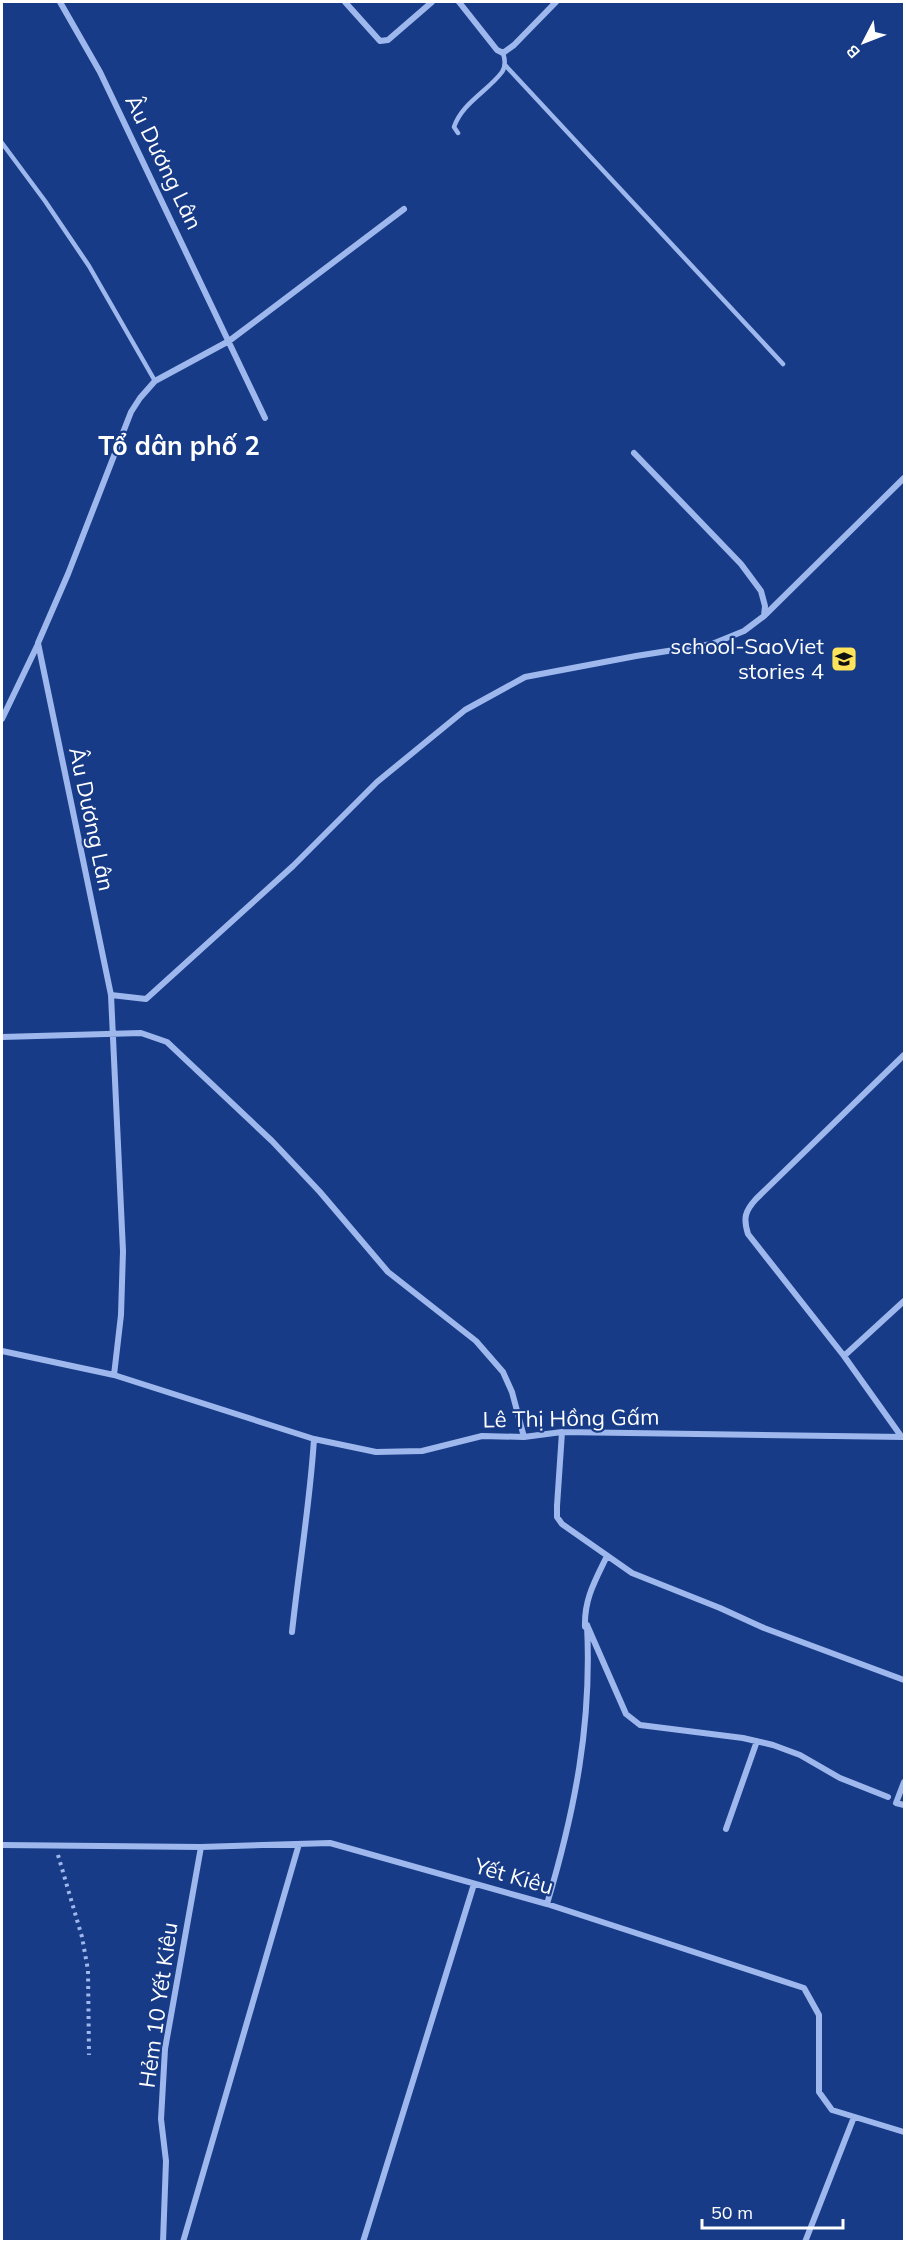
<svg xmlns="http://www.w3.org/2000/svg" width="906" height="2243" viewBox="0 0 906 2243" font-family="Mulish,sans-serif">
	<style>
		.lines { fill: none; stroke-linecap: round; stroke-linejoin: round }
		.path { stroke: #9eb8ed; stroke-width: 4; stroke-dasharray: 3 4.5; stroke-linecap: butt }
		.service { stroke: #9eb8ed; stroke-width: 4.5 }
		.minor { stroke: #9eb8ed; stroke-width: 6 }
		.labels { text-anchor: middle; stroke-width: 4.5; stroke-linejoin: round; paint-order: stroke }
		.street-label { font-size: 22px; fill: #fff; stroke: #173b87 }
		.poi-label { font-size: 22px; fill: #fff; stroke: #173b87; text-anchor: end }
		.quarter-label { font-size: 26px; font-weight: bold; fill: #fff; stroke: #173b87 }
	</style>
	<rect width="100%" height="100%" fill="#173b87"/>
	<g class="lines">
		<path class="path" d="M58 1855 82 1937 88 1970 89 2055"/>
		<path class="service" d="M505 65 783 364
			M458 133 454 127C462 103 488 91 502 72 506 66 505 59 503 53
			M2 143 45 201 89 266 155 381"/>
		<path class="minor" d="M60 2 100 72 265 418
			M345 2 380 41 388 40 432 2
			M459 2 497 50 503 53 514 45 556 2
			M764 616 904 478
			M2 719 38 644
			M111 995 146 999 293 866 377 782 465 710 525 677 636 656 712 644 744 631 764 616 765 606 761 591 741 564 634 453
			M2 1037 141 1033 167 1042 272 1141 320 1192 388 1272 476 1341 503 1372 512 1392 524 1437
			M2 1351 114 1375 314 1439 376 1452 422 1451 482 1436 524 1437 562 1432 904 1437
			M844 1356 904 1301
			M114 1375 121 1315 123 1251 111 995 38 643 68 574 131 412 140 398 155 381 229 341 404 209
			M562 1432 557 1506V1517L562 1524 632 1573 720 1608 764 1628 904 1680
			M901 1436 844 1356 748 1234C743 1218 745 1211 756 1199L904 1055
			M587 1625 626 1714 640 1725 743 1738 773 1745 800 1755 840 1778 888 1797
			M292 1632C299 1567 310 1503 314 1439
			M904 1782 896 1803 904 1805
			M726 1829 757 1741
			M2 1845 201 1847 330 1843 547 1904 804 1988 819 2015V2092L832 2110 904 2132
			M547 1904C575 1810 592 1724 587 1625L585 1627C584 1599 595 1581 607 1556
			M163 2242 166 2161 161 2119 165 2049 201 1847
			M183 2242 299 1844
			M363 2242 474 1884
			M805 2242 854 2117"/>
	</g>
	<defs>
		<symbol id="school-square" viewBox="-11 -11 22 22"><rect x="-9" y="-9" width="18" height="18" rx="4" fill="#ffe35a" stroke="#173b87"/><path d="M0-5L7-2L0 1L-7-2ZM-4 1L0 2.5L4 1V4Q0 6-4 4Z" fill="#111"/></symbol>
	</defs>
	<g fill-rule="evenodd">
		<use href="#school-square" x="829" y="644" width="30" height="30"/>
	</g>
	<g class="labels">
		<g class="street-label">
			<text transform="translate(164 162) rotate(64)" y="8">Âu Dương Lân</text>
			<text transform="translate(92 819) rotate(78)" y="8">Âu Dương Lân</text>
			<text transform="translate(571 1418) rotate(-1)" y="8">Lê Thị Hồng Gấm</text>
			<text transform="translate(514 1876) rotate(16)" y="8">Yết Kiêu</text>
			<text transform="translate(158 2005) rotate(-82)" y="8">Hẻm 10 Yết Kiêu</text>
		</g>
		<g class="poi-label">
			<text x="824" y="654">school-SaoViet<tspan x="824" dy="25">stories 4</tspan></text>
		</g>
		<g class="quarter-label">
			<text x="179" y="455">Tổ dân phố 2</text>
		</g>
	</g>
	<rect width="906" height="2243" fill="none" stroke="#ffffff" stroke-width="6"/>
	<g transform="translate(864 42) rotate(228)" stroke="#173b87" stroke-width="4.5" paint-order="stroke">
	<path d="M0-4.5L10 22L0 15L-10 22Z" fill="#ffffff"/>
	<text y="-9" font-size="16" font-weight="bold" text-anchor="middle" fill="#ffffff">B</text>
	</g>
	<path d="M702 2219v9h141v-9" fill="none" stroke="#ffffff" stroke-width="3"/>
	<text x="711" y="2219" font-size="18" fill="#ffffff" stroke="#173b87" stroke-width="4.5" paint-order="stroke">50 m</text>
</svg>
